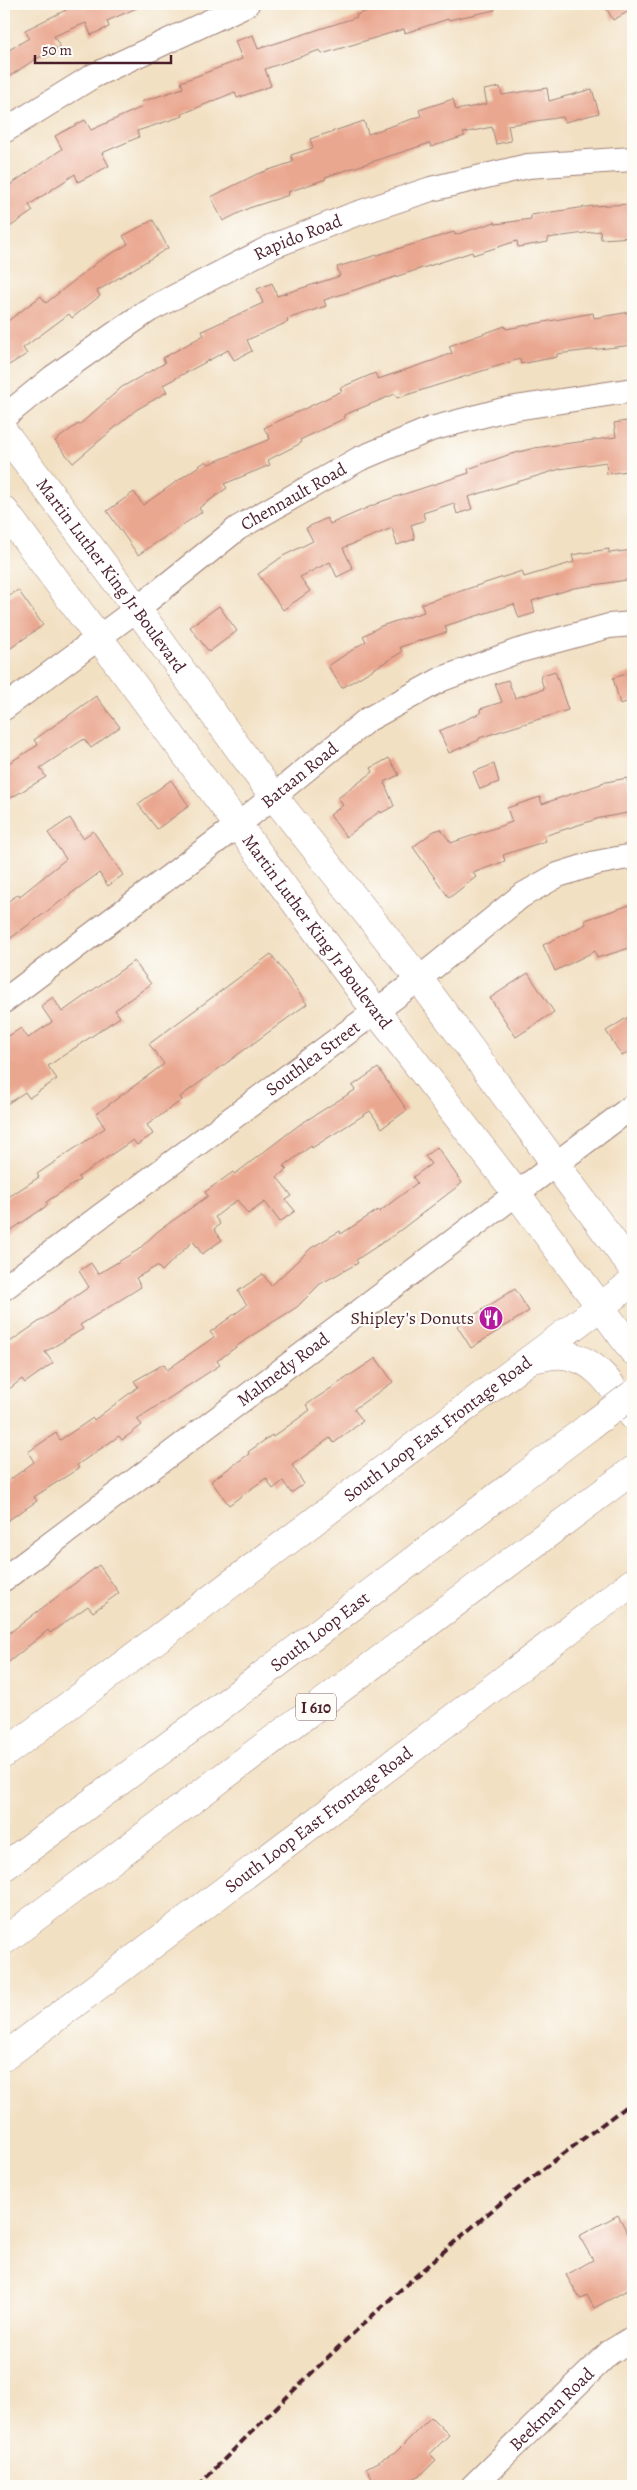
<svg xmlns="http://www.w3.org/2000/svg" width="637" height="2490" viewBox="0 0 637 2490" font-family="Alegreya,serif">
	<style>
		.building { fill: #eaa790 }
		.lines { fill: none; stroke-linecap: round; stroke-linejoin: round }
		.minor-casing { stroke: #9e8077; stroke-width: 26 }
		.major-casing { stroke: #9e8077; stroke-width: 29 }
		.highway-casing { stroke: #9e8077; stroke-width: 29 }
		.minor { stroke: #fff; stroke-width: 24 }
		.major { stroke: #fff; stroke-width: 28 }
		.highway { stroke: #fff; stroke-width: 28 }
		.rail { stroke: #4a1f2b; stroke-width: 4; stroke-dasharray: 8 4; stroke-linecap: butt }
		.highway-bridge-casing { stroke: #9e8077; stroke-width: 29; stroke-linecap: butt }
		.highway-bridge { stroke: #fff; stroke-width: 28 }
		.labels { text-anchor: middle; stroke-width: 4.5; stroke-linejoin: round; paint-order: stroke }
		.shield { fill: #fdfcf7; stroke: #806168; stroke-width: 1 }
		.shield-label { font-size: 16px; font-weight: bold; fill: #4a1f2b }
		.street-label { font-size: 18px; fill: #4a1f2b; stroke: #fdfcf7 }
		.poi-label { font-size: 18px; fill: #4a1f2b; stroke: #fdfcf7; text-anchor: end }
	</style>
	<rect width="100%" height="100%" fill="#fdfcf7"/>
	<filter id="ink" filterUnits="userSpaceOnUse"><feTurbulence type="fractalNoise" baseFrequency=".02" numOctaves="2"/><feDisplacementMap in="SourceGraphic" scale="10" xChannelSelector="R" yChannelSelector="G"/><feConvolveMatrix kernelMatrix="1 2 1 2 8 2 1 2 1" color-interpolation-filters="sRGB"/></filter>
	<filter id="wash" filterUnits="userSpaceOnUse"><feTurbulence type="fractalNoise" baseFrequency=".0096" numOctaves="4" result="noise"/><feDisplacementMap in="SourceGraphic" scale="20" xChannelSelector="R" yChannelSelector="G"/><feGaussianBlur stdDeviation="1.12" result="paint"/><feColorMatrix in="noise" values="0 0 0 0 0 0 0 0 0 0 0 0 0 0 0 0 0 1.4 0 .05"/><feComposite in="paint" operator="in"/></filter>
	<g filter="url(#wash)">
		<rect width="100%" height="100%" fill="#f2e0c3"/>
		<g id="blocks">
			<path class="building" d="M63 4H146L107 21 109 27 91 35 86 23 54 36 60 47 34 60 4 80V53L29 38 25 30 66 10Z
				M388 4 390 10 408 4H495V10L448 20V19L405 33 404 29 322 54 320 50 265 69 271 86 237 98 235 92 182 114 183 116 137 131 139 137 102 153 109 166 78 182 75 174 29 205 33 211 4 231V189L62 149 55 136 85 120 91 130 142 107 141 102 183 88 181 82 242 59 235 41 253 35 258 49 357 17 356 15Z
				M604 4H633V9L613 20Z
				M500 87 502 95 547 88 549 101 592 89 599 113 565 122 563 117 508 125 511 141 496 144 492 127 463 133 465 136 431 147 430 143 325 177 326 179 288 192 289 195 249 208 223 221 211 197 257 174 293 162 291 155 313 148 310 139 364 121 368 134 421 116 419 110 453 99 456 110 487 104 484 90Z
				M631 204 633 237 601 239 600 231 548 238V242L518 247 517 241 473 255 472 252 324 300 326 306 287 319 288 322 247 340 252 351 234 360 228 350 163 385 167 392 136 410 73 463 55 441 78 424 79 425 122 387 165 363 163 358 204 335 202 331 263 303 257 289 272 283 277 296 340 276 337 267 454 232 455 235 495 222 496 224 531 219V215L593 206Z
				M153 220 168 248 97 291 100 296 72 318 69 314 23 348 27 354 4 368V324L41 296 46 303 99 261 128 244 123 236Z
				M630 312 633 345 557 354V357L521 364 520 359 397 398 395 394 344 415 345 418 300 440 301 443 268 460 270 465 224 484 227 488 199 508 202 512 138 555 107 511 134 492 143 505 206 461 209 464 270 439 264 428 342 391 340 388 375 373 378 379 432 361 452 353 449 346 505 326 506 329 593 313 594 318Z
				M633 420V470L607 474 606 462 560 469 468 497 472 509 457 514 454 503 423 513 425 520 411 525 415 539 397 545 392 528 343 548 353 569 337 577 330 562 300 577 310 591 283 610 258 574 283 556 313 541 306 528 327 518 330 524 383 501 469 473 468 469 508 455 534 448 616 437 614 423Z
				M609 549V553L633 550V579L574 588 532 601 535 613 519 618 514 604 445 626 447 632 400 647 402 652 342 688 328 666 366 641 363 636 381 626 424 612 421 604 522 571 524 577 574 562 572 555Z
				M18 590 43 625 4 653V600Z
				M219 606 237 631 209 652 190 627Z
				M555 671 568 710 479 738V740L449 753 439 731 481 713 480 709 502 702 495 684 508 680 515 698 544 689 540 676Z
				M633 672V700L620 704 613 678Z
				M96 696 120 727 91 748 84 739 40 768 46 777 4 802V766L38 745 34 740Z
				M389 758 399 775 384 782 394 806 381 813 380 811 346 837 330 815 343 805 338 798 373 772 371 768Z
				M494 764 499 782 480 789 473 772Z
				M627 778 629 790 633 789V812L600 818 544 836 546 841 503 855 505 861 473 873 476 877 449 898 413 847 434 831 441 829 451 843 512 822 507 808 540 797 542 804 601 784V783Z
				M171 780 189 806 157 829 138 804Z
				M70 818 83 838 93 831 123 875 108 886 99 873 4 943V904L19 894 20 896 66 859 48 833Z
				M633 904V947L597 958 595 951 555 971 543 945 586 924 585 920Z
				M271 954 307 1004 180 1097 182 1100 147 1125 153 1134 137 1145 133 1140 78 1177 80 1180 46 1202 48 1205 4 1235V1200L39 1177 37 1174 105 1128 96 1114 164 1064 149 1044Z
				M134 961 151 984 115 1010 120 1017 48 1066 57 1079 29 1098 25 1092 4 1106V1039L21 1028 28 1038 52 1022 41 1006 53 997 62 1012Z
				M528 973 554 1012 516 1037 490 998Z
				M633 1014V1049L622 1056 606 1031Z
				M378 1068 407 1110 382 1128 370 1111 312 1148 311 1146 284 1166 287 1169 277 1177 292 1196 286 1200 295 1211 280 1222 265 1202 248 1214 237 1200 215 1217 220 1224 214 1229 222 1240 202 1254 193 1241 162 1271 157 1266 136 1278 141 1287 80 1325 83 1329 45 1352 53 1363 25 1383 22 1379 4 1393V1346L89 1287 79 1271 91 1263 98 1274 138 1250 158 1231 208 1196 205 1192 233 1172 235 1174 299 1125 355 1090 352 1086Z
				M437 1147 462 1183 394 1235 356 1260 358 1263 320 1284 297 1307 251 1336 217 1361 220 1365 137 1419 142 1425 122 1440 119 1436 77 1465 79 1468 34 1497 37 1501 4 1523V1484L34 1462 28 1452 56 1433 60 1440 93 1418 94 1420 138 1387 134 1381 164 1364 167 1370 214 1337 210 1332 247 1305 238 1291 263 1274 271 1286 311 1248 340 1231 341 1234 378 1210 379 1212 417 1183 413 1177 431 1164 425 1156Z
				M515 1289 529 1311 471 1348 457 1326Z
				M376 1358 393 1382 354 1409 363 1421 334 1443 330 1438 292 1465 304 1484 291 1493 283 1481 273 1489 266 1478 229 1505 211 1481 249 1454 248 1452 272 1435 273 1437 310 1410 306 1405Z
				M99 1565 119 1593 93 1612 88 1606 50 1633 48 1630 4 1666V1637Z
				M618 2215 633 2243V2287L594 2308 587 2295 580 2299 566 2275 593 2260 579 2236Z
				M431 2417 449 2435 430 2454 436 2460 421 2475 398 2486H376L366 2468 395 2453Z"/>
		</g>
	</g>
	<g filter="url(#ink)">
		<use href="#blocks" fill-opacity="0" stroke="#9e8077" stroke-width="1"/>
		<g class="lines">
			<defs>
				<g id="minor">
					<path d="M4 131 93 76 247 4"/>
					<path id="s1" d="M4 417 52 378 149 310 271 247 350 216 431 189 528 166 633 159"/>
					<path id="s2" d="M4 708 137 609 238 528 359 459 431 429 503 410 633 390"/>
					<path id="s3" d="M4 1001 238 825 367 720 442 679 518 651 609 626 633 624"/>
					<path id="s4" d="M4 1288 419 979 521 896 558 875 596 863 633 856"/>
					<path id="s5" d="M4 1579 633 1106"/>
					<path id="s6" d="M473 2486 609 2353 633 2338"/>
				</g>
				<g id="major">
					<path id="s7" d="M4 432 137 609 274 797 419 979 633 1269"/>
					<path id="s8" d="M4 510 375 1010 517 1194 633 1351"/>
					<path d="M531 1359C541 1358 553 1354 562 1355 597 1357 615 1391 633 1416"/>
					<path id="s9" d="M4 1754 633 1282"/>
					<path id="s10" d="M4 2057 633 1582"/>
				</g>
				<g id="highway">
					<path id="s11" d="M4 1867 219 1708 590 1426"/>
					<path d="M4 1941 633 1470"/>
				</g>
			</defs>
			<use href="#minor" class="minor-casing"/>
			<use href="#major" class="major-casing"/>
			<use href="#highway" class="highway-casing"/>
			<use href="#minor" class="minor"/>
			<use href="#major" class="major"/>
			<use href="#highway" class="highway"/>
			<path class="rail" d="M198 2486C291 2391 387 2298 490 2212 536 2173 585 2138 633 2101"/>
			<defs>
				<path id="highway-bridge" d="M590 1426 633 1394"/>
			</defs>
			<use href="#highway-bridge" class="highway-bridge-casing"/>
			<use href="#highway-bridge" class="highway-bridge"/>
		</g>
	</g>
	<defs>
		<symbol id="restaurant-disc" viewBox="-11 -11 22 22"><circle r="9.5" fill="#b5179e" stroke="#fdfcf7"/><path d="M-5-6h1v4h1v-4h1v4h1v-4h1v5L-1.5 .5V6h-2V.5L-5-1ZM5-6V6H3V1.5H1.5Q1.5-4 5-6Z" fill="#fff"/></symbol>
	</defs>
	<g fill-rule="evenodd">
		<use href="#restaurant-disc" x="477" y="1304" width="28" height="28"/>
	</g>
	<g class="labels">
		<rect class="shield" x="296" y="1693.5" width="40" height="27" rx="4"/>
		<g class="shield-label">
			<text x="316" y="1713">I 610</text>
		</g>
		<g class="street-label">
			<text dy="6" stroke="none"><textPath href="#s1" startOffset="346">Rapido Road</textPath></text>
			<text dy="6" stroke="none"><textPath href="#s2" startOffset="359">Chennault Road</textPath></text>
			<text dy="6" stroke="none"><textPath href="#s7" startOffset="179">Martin Luther King Jr Boulevard</textPath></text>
			<text dy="6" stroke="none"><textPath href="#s3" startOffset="372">Bataan Road</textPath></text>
			<text dy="6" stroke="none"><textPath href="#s8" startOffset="525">Martin Luther King Jr Boulevard</textPath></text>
			<text dy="6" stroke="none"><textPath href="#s4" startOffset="385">Southlea Street</textPath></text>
			<text dy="6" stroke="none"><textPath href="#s5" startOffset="349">Malmedy Road</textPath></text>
			<text dy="6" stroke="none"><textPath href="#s9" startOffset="542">South Loop East Frontage Road</textPath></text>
			<text dy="6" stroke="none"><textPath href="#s11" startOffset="394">South Loop East</textPath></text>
			<text dy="6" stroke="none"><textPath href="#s10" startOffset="394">South Loop East Frontage Road</textPath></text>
			<text dy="6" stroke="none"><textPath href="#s6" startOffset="110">Beekman Road</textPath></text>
		</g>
		<g class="poi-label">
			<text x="474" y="1324">Shipley's Donuts</text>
		</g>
	</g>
	<rect width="637" height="2490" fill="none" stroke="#fdfcf7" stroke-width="20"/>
	<path d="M35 55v8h136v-8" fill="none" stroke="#4a1f2b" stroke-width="2.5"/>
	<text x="42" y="55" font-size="15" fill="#4a1f2b" stroke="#fdfcf7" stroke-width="4" paint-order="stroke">50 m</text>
</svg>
